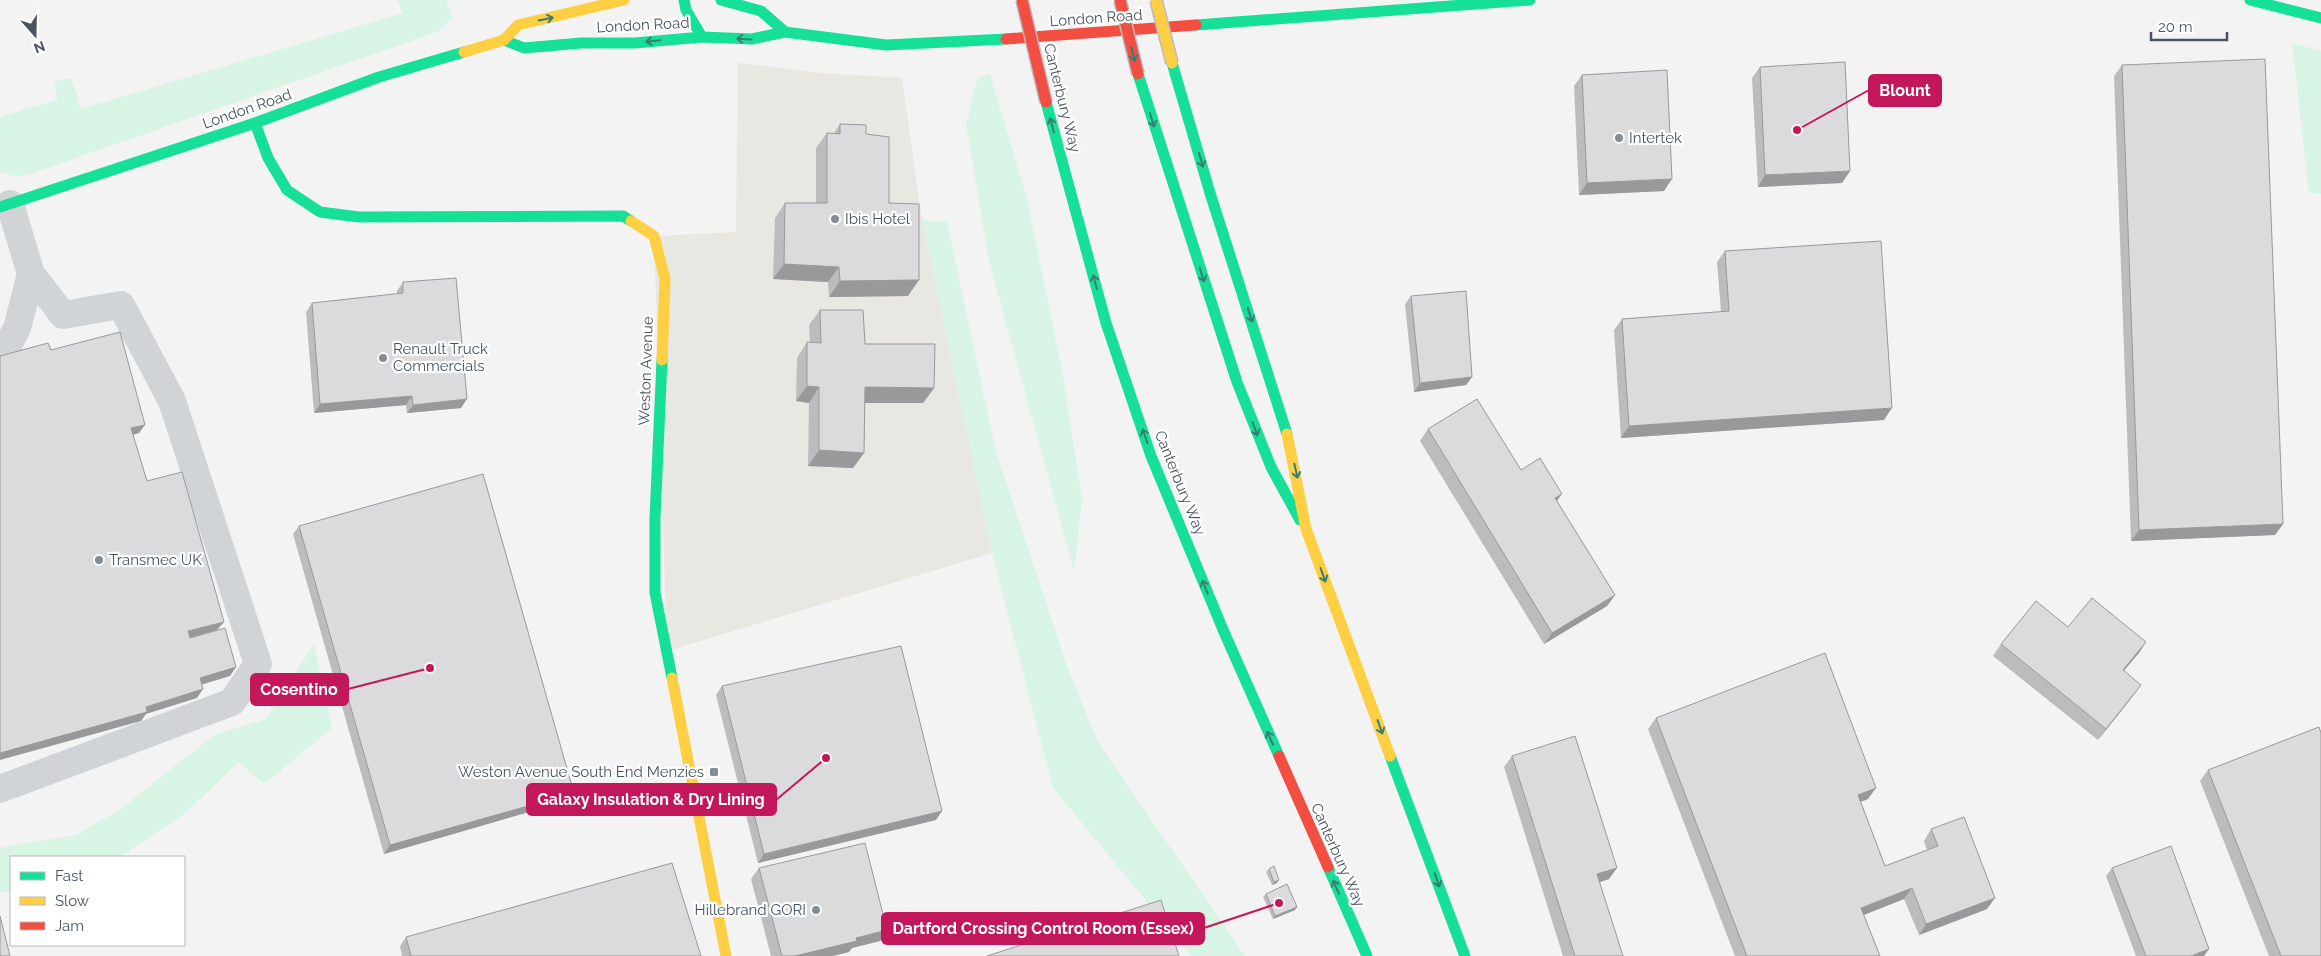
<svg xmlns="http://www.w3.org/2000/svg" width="2321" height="956" viewBox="0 0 2321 956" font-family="Raleway,sans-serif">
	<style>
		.commercial { fill: #e8e7e2 }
		.green { fill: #d7f4e4 }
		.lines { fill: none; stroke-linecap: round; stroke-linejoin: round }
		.street { stroke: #d1d4d7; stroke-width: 28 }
		.fast { stroke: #16e098; stroke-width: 11 }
		.slow { stroke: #ffcf43; stroke-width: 11 }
		.jam { stroke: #f24e42; stroke-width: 11 }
		.slow-bridge-casing { stroke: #b8bcc3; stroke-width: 14; stroke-linecap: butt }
		.jam-bridge-casing { stroke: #b8bcc3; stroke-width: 14; stroke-linecap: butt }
		.slow-bridge { stroke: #ffcf43; stroke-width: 11 }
		.jam-bridge { stroke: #f24e42; stroke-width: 11 }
		.wall { fill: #bcbcbe }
		.shaded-wall { fill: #99999b }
		.building { fill: #dbdbdd; stroke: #99999b }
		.oneway { stroke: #397e72 }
		.poi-dot { fill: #848c95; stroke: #fff; stroke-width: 2 }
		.labels { text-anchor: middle; stroke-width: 4.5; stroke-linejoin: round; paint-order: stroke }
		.street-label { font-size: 15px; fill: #485462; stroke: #fff }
		.poi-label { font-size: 15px; fill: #485462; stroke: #fff; text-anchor: start }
		.leader { fill: none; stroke: #c2185b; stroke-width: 2 }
		.callout-dot { fill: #c2185b; stroke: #fff; stroke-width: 2 }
		.callout { fill: #c2185b; stroke: #c2185b; stroke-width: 2 }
		.callout-label { font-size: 16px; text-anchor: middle; font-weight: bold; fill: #fff }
	</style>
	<rect width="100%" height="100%" fill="#f4f3f3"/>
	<path class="commercial" d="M738 63 823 73 902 78 922 220 992 553 667 651 654 236 736 232Z"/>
	<path class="green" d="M397 0H447L452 18 437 32 33 173 18 177 0 172V117L57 100 54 82 71 78 81 109 403 13Z
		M2292 43 2321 51V194L2309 193Z
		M990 74 1027 199 1062 370 1082 500 1074 571 989 261 966 123 978 77Z
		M922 220 947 222 996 452 1067 666 1098 742 1245 956H1192L1053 788 992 553Z
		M314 644 332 728 264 784 239 762 184 814 119 857H11V891L0 893V848L77 835 123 807 214 735 266 719Z"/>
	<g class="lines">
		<path class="street" d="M0 347 8 345 17 328 31 274
			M0 789 232 702 258 664 172 401 121 305 63 315 31 274 10 204"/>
		<path class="fast" d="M684 0 686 10 702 37 752 39 785 32 886 45 1006 39
			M721 0 761 11 785 32
			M2250 0 2321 18
			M1196 25 1530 0
			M504 40 524 48 581 43H635L702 37
			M1172 63 1210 193 1287 434
			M1138 74 1237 382 1271 467 1300 520
			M1046 102 1106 323 1151 456 1224 632 1279 756
			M255 123 268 158 287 190 320 212 359 217 623 216 631 221
			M0 207 255 123 379 77 464 52
			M662 360 655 518V593L672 678
			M1390 756 1465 956
			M1328 867 1367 956"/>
		<path class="slow" d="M464 52 504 40 518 25 624 0
			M631 221 654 236 665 279 662 360
			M1287 434 1306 529 1390 756
			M672 678 726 956"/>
		<path class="jam" d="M1006 39 1196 25
			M1279 756 1328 867"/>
		<defs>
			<path id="slow-bridge" d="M1156 0 1172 63"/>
			<path id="jam-bridge" d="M1022 0 1046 102
				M1120 0 1138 74"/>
		</defs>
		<use href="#slow-bridge" class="slow-bridge-casing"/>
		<use href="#jam-bridge" class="jam-bridge-casing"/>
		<use href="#slow-bridge" class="slow-bridge"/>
		<use href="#jam-bridge" class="jam-bridge"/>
	</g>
	<path class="wall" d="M2122 65 2283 524 2275 535 2131 541 2114 76Z
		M1760 67 1850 171 1842 183 1758 187 1752 78Z
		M1582 75 1664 191 1579 195 1574 86Z
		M840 124 866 134 889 203 908 296 829 297 828 282 773 279 775 218 785 203H816V148L827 133H834Z
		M1725 251 1884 420 1621 438 1614 330 1622 319 1721 312 1717 262Z
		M403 282 461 408 407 413 406 405 314 413 306 312 312 303 397 294V291Z
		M1411 296 1472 377 1466 385 1414 392 1405 304Z
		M820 310 865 344 934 388 923 403H865L864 453 853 468 808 466 809 403 796 401 797 358 807 342 810 343 809 325Z
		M1428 429 1521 470 1557 501 1615 595 1607 606 1544 644 1420 441Z
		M299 526 567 801 384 854 293 534Z
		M2068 627 2146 642 2124 671 2133 696 2098 740 1993 656 2001 644Z
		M722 686 936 820 758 863 716 695Z
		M1656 718 1868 799 1860 802 1885 866 1927 850 1924 841 1931 829 1987 909 1919 935 1904 899 1864 915 1880 956H1735L1648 729Z
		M1512 756 1609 879 1599 882 1623 956H1563L1504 767Z
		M2208 770 2321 956H2269L2200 781Z
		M759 868 887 930 880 941 852 948 849 952 833 956H771L751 879Z
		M2112 868 2204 956H2136L2106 876Z
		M1269 869 1277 883 1272 885 1266 872Z
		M1266 894 1297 907 1295 910 1273 919 1263 897Z
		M406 937 701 956H402L400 946Z"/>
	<path class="shaded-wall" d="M1850 171 1842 183 1758 187 1765 175Z
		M1672 179 1664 191 1579 195 1587 183Z
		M784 264 839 267 828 282 773 279Z
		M919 280 908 296 829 297 840 281Z
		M1472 377 1466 385 1414 392 1420 383Z
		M807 386 819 387 809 403 796 401Z
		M865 387 934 388 923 403H854Z
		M412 396 406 405 314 413 320 404Z
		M467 399 461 408 407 413 413 405Z
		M1892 408 1884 420 1621 438 1629 426Z
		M145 425 139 433 125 437 131 428Z
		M819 450 864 453 853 468 808 466Z
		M1562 494 1554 505 1555 498Z
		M2283 524 2275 535 2131 541 2139 530Z
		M1615 595 1607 606 1544 644 1552 633Z
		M224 622 217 630 182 640 188 631Z
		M2146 642 2139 653 2115 681 2123 670Z
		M236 667 230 676 194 687 200 678Z
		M2141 685 2133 696 2098 740 2106 729Z
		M203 689 197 698 146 714 141 721 0 760V753Z
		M1876 788 1868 799 1850 806 1858 795Z
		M574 793 567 801 384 854 390 845Z
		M942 811 936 820 758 863 764 854Z
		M1617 868 1609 879 1589 886 1597 874Z
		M1279 880 1277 883 1272 885 1274 882Z
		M1912 888 1904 899 1853 919 1861 908Z
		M1995 898 1987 909 1919 935 1926 924Z
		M1297 907 1295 910 1273 919 1275 916Z
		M887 930 880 941 852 948 849 952 833 956H795L856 938Z
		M2209 949 2204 956H2191Z"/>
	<path class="building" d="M2265 59 2283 524 2139 530 2122 65Z
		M1845 62 1850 171 1765 175 1760 67Z
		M1667 70 1672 179 1587 183 1582 75Z
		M840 124 866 125V134L889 137V203L919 204V280L840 281 839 267 784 264 785 203H827V133L840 134Z
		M1881 241 1892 408 1629 426 1622 319 1729 311 1725 251Z
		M456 278 467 399 413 405 412 396 320 404 312 303 403 293V282Z
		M1466 291 1472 377 1420 383 1411 296Z
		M820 310H863L865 344H935L934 388 865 387 864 453 819 450V387L807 386V342L821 343Z
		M120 332 145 425 131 428 147 481 182 472 224 622 188 631 190 638 225 628 236 667 200 678 203 689 146 707 147 712 0 753V356L48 343 51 350Z
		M1477 399 1521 470 1540 458 1562 494 1555 498 1615 595 1552 633 1428 429Z
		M483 474 574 793 390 845 299 526Z
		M2092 598 2146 642 2123 670 2141 685 2106 729 2001 644 2036 601 2068 627Z
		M901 646 942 811 764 854 722 686Z
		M1825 653 1876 788 1858 795 1885 866 1938 846 1931 829 1964 817 1995 898 1926 924 1912 888 1861 908 1880 956H1747L1656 718Z
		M2319 727 2321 733V956H2281L2208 770Z
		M1575 736 1617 868 1597 874 1623 956H1575L1512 756Z
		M865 843 887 930 856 938 857 941 795 956H782L759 868Z
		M2171 846 2209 949 2191 956H2146L2112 868Z
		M672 863 701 956H411L406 937Z
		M1274 866 1279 880 1274 882 1269 869Z
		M1287 884 1297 907 1275 916 1266 894Z
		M1161 900 1179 956H987Z
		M0 916 10 956H0Z"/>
	<defs><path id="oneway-shaft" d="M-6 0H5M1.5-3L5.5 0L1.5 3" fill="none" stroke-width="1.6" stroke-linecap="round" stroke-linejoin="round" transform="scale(1.25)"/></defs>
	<g class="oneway">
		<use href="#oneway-shaft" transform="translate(546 19) rotate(-12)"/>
		<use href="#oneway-shaft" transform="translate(744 39) rotate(-177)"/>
		<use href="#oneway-shaft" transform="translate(653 41) rotate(174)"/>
		<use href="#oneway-shaft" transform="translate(1133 54) rotate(76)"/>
		<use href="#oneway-shaft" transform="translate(1152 120) rotate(73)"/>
		<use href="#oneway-shaft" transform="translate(1052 125) rotate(-105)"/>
		<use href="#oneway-shaft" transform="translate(1201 160) rotate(74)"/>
		<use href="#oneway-shaft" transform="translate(1202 275) rotate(72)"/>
		<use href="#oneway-shaft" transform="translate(1095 282) rotate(-105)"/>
		<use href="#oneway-shaft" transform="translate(1250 315) rotate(72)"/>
		<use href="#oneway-shaft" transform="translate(1255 429) rotate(70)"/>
		<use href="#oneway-shaft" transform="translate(1145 436) rotate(-109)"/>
		<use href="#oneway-shaft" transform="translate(1296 471) rotate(77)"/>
		<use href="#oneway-shaft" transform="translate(1323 575) rotate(70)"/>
		<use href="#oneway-shaft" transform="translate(1205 587) rotate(-112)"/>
		<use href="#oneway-shaft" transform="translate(1380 727) rotate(70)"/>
		<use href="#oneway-shaft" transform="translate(1270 738) rotate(-114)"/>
		<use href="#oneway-shaft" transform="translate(1437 880) rotate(70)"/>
		<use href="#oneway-shaft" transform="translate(1336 887) rotate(-114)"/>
	</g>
	<g class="poi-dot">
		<circle cx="1619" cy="138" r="5"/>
		<circle cx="835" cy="219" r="5"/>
		<circle cx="383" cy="358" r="5"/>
		<circle cx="99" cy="560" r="5"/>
		<rect x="709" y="767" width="10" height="10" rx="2.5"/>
		<circle cx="816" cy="910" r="5"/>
	</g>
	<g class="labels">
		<g class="street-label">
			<text transform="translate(1096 18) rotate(-4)" y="5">London Road</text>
			<text transform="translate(643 25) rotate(-3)" y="5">London Road</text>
			<text transform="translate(1062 98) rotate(76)" y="5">Canterbury Way</text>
			<text transform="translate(247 109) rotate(-19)" y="5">London Road</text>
			<text transform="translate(646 371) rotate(-88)" y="5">Weston Avenue</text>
			<text transform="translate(1180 483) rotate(68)" y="5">Canterbury Way</text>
			<text transform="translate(1338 855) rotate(66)" y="5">Canterbury Way</text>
		</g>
		<g class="poi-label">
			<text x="1629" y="143">Intertek</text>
			<text x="845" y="224">Ibis Hotel</text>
			<text x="393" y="354">Renault Truck<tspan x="393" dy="17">Commercials</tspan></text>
			<text x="109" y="565">Transmec UK</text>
			<text x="704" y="777" text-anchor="end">Weston Avenue South End Menzies</text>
			<text x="806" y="915" text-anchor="end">Hillebrand GORI</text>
		</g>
	</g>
	<path class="leader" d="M1797 130L1869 90M430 668L348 689M826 758L776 800M1279 903L1204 928"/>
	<g class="callout-dot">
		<circle cx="1797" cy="130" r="5"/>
		<circle cx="430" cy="668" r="5"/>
		<circle cx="826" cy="758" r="5"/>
		<circle cx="1279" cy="903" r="5"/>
	</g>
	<g class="callout">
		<rect x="1869" y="75" width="72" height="31" rx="5"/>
		<rect x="251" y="674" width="97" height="31" rx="5"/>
		<rect x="527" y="784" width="249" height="31" rx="5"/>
		<rect x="882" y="913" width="322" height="31" rx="5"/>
	</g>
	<g class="callout-label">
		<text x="1905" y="96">Blount</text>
		<text x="299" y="695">Cosentino</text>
		<text x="651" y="805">Galaxy Insulation &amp; Dry Lining</text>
		<text x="1043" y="934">Dartford Crossing Control Room (Essex)</text>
	</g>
	<rect x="10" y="856" width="175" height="90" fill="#ffffff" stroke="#b6bbc0"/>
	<rect x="20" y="872" width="25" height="8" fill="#16e098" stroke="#b6bbc0"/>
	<text x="55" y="881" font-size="15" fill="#485462">Fast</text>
	<rect x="20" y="897" width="25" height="8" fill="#ffcf43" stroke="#b6bbc0"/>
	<text x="55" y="906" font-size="15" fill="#485462">Slow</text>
	<rect x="20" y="922" width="25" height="8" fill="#f24e42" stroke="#b6bbc0"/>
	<text x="55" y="931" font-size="15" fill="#485462">Jam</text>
	<g transform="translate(35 35) rotate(160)" stroke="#ffffff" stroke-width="4" paint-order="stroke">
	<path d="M0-4L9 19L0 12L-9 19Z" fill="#485462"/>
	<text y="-8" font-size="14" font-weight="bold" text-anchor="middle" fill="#485462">N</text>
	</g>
	<path d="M2151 32v8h76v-8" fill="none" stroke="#485462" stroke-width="2.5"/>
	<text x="2158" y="32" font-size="15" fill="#485462" stroke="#ffffff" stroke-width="4" paint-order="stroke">20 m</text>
</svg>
